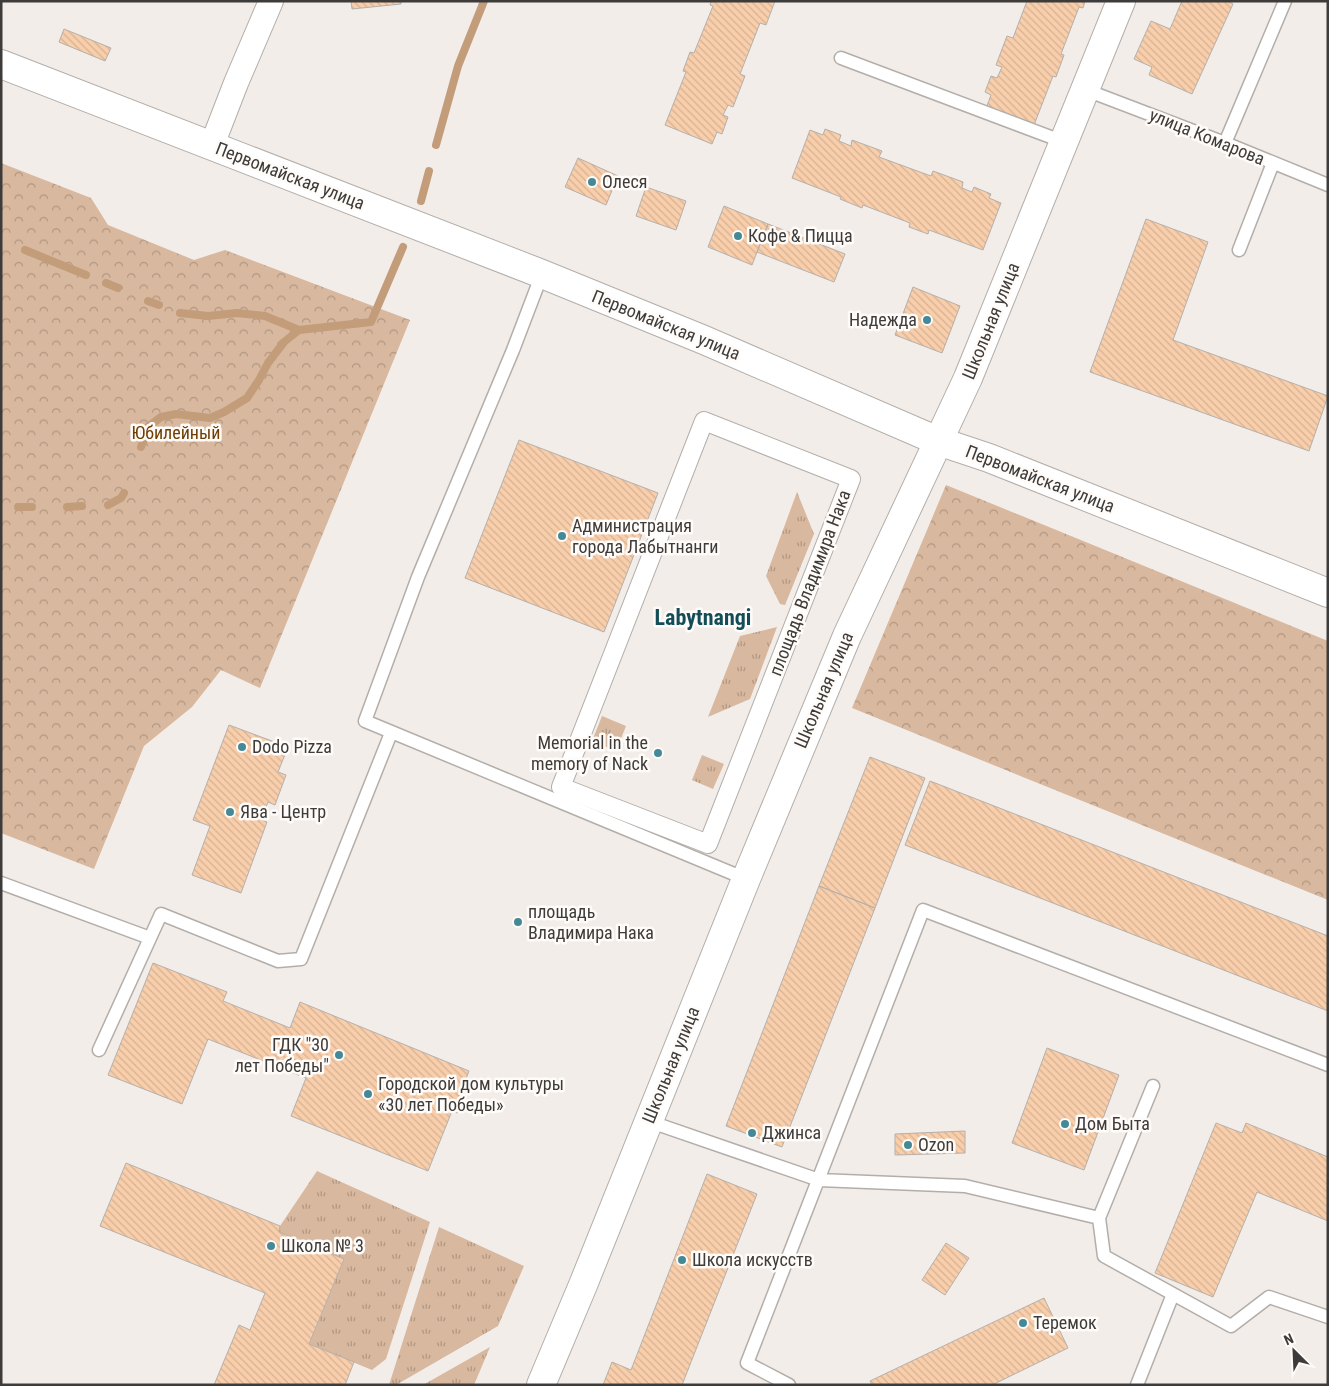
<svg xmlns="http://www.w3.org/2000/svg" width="1329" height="1386" viewBox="0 0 1329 1386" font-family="'Roboto Condensed',sans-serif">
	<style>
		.grass { fill: url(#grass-tufts) }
		.forest { fill: url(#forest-crowns) }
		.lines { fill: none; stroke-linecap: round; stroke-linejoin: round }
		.stream { stroke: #c39c7a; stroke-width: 8 }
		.building { fill: url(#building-back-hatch); stroke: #b5b0ab }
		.service-casing { stroke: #b3aea9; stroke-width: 15 }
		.pedestrian-casing { stroke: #b3aea9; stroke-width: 20 }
		.minor-casing { stroke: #b3aea9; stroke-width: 26 }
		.tertiary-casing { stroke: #b3aea9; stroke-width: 30 }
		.secondary-casing { stroke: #b3aea9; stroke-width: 30 }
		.service { stroke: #fff; stroke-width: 12 }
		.pedestrian { stroke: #fff; stroke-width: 18 }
		.minor { stroke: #fff; stroke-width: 24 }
		.tertiary { stroke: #fff; stroke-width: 28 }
		.secondary { stroke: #fff; stroke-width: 28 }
		.poi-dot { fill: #458997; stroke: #fefbf8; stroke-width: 2 }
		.labels { text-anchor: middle; stroke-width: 5; stroke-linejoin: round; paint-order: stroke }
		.street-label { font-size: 18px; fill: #3e3c3a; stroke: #fefbf8 }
		.poi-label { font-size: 18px; fill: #3e3c3a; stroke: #fefbf8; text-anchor: start }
		.park-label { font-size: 18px; fill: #703d00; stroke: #fefbf8 }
		.district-label { font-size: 22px; font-weight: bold; fill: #134d58; stroke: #fefbf8 }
	</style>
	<defs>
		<pattern id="grass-tufts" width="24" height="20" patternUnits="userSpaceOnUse" patternTransform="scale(1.25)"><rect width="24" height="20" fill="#d8b89e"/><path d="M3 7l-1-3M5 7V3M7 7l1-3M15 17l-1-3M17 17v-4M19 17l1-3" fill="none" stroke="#b19782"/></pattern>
		<pattern id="forest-crowns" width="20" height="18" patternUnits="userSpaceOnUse" patternTransform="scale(1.25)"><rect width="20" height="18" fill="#d8b89e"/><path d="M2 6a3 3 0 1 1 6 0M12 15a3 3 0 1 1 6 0" fill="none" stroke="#b19782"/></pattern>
		<pattern id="building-back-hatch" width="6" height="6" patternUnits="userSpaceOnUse" patternTransform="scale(1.25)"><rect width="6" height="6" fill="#f8ceab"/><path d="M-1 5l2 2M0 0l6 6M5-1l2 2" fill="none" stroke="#d6b294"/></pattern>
	</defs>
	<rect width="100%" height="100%" fill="#f3ede9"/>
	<path class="grass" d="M797 492 814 534 785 605 780 604 766 576Z
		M777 627 750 699 708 717 740 636Z
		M602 716 626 726 616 751 592 741Z
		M702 755 724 764 713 789 692 780Z
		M317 1171 430 1222 386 1359 372 1370 309 1344 344 1259 279 1232 280 1226Z
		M439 1227 524 1266 498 1326 396 1385H389Z
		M490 1347 474 1385H423Z"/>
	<path class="forest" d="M1 163 91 198 108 225 194 260 225 250 410 320 260 688 221 670 192 707 144 746 94 869 1 833Z
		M946 485 1328 641V900L852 708Z"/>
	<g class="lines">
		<path class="stream" d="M436 145 458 66 484 1
			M421 201 429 171
			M25 250 86 275
			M106 283 118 288
			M148 301 159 305
			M180 313 208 316 237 313 265 316 299 330 371 322 403 247
			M141 447 148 427 161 417 176 414 210 418 224 412 247 398 259 380 268 363 284 342 299 330
			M108 505 121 498 124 493
			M18 507H32
			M67 507 82 506"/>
	</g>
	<path class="building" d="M351 1H401V4L352 9Z
		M711 1H775L766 25 760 23 740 74 745 76 733 107 728 105 723 115 728 117 722 134 717 132 712 144 665 125 686 72 683 71 690 52 694 53 713 6 710 5Z
		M1027 1H1085L1083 8 1079 7 1061 54 1064 55 1056 77 1053 76 1034 125 987 106 991 95 985 92 991 76 997 78 1002 67 996 65 1007 36 1013 38Z
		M1182 1H1227L1233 4 1192 94 1149 75 1152 67 1134 59 1151 21 1170 29Z
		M64 29 111 48 105 61 59 42Z
		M825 129 841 135 839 141 851 146 852 140 882 151 879 157 931 176 933 171 963 182 962 188 972 192 974 187 991 194 989 198 1001 203 983 250 929 230 928 234 909 227 910 223 863 205 862 208 840 199 841 197 792 178 810 130 823 135Z
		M578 158 618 176 606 205 565 187Z
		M646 187 686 201 676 230 636 216Z
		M724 206 768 224 752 265 708 247Z
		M1146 219 1208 242 1173 340 1328 396 1309 451 1090 372Z
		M768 224 845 254 834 282 757 252Z
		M913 287 960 306 942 353 895 335Z
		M519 440 658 493 604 632 465 578Z
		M229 725 288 747 278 772 286 775 275 805 268 802 261 820 267 822 241 893 192 875 210 826 193 820Z
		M870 757 925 778 875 908 819 886Z
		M930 781 1328 936V1011L905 845Z
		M819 886 875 908 782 1147 726 1126Z
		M153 963 227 992 223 1001 290 1028 300 1002 469 1071 459 1096 463 1098 457 1113 452 1111 428 1171 291 1116 306 1078 208 1039 182 1104 108 1075Z
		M1047 1048 1119 1075 1084 1170 1012 1143Z
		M1216 1123 1242 1133 1246 1123 1328 1157V1221L1257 1192 1213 1297 1155 1273Z
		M965 1131V1153L895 1155V1134Z
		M126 1163 280 1226 279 1232 344 1259 309 1344 354 1362 345 1385H214L239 1325 250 1330 265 1293 100 1226Z
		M707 1174 757 1194 682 1385H603L612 1362 631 1370Z
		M946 1243 969 1258 945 1295 922 1280Z
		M1044 1298 1068 1348 992 1385H872L870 1381Z"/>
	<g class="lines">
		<defs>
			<path id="service" d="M841 58 1064 142
				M1086 90 1225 143 1328 185
				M1225 143 1285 1
				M1239 250 1273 163
				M542 274 513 350 418 577 365 721 746 879
				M1 883 150 938
				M99 1050 161 914 278 961 301 959 391 733
				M648 1121 819 1180 965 1186 1099 1218 1104 1256 1231 1326 1269 1297 1328 1317
				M1099 1218 1153 1086
				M789 1385 747 1363 923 910 1328 1065
				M1137 1385 1173 1294"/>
			<path id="pedestrian" d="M704 421 851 479 708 844 561 787Z"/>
			<path id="minor" d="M212 145 236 83 271 1"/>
			<path id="tertiary" d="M541 1385 583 1285 746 879 847 636 968 378 1121 1"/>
			<path id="secondary" d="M1 64 542 274 704 340 938 441 989 458 1328 593"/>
		</defs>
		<use href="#service" class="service-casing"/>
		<use href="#pedestrian" class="pedestrian-casing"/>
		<use href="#minor" class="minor-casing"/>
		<use href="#tertiary" class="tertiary-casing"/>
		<use href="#secondary" class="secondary-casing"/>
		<use href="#service" class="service"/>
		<use href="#pedestrian" class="pedestrian"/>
		<use href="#minor" class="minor"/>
		<use href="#tertiary" class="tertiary"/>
		<use href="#secondary" class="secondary"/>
	</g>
	<g class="poi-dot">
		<circle cx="592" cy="182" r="5"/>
		<circle cx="738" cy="236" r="5"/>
		<circle cx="927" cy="320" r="5"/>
		<circle cx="562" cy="536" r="5"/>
		<circle cx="242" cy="747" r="5"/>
		<circle cx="658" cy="753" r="5"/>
		<circle cx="230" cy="812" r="5"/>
		<circle cx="518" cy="922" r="5"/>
		<circle cx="339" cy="1055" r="5"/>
		<circle cx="368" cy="1094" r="5"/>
		<circle cx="1065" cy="1124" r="5"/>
		<circle cx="752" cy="1133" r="5"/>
		<circle cx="908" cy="1145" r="5"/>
		<circle cx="271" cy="1246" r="5"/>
		<circle cx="682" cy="1260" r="5"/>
		<circle cx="1023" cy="1323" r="5"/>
	</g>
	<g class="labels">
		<g class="street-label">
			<text transform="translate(1207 137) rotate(22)" y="6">улица Комарова</text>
			<text transform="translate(290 176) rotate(21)" y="6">Первомайская улица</text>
			<text transform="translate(991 321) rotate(-68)" y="6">Школьная улица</text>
			<text transform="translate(666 325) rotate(22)" y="6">Первомайская улица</text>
			<text transform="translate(1040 479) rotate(21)" y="6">Первомайская улица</text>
			<text transform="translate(810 583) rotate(-69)" y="6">площадь Владимира Нака</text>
			<text transform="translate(824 690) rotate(-67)" y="6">Школьная улица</text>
			<text transform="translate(671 1065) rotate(-68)" y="6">Школьная улица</text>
		</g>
		<g class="poi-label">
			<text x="602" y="188">Олеся</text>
			<text x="748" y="242">Кофе &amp; Пицца</text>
			<text x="917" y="326" text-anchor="end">Надежда</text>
			<text x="572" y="532">Администрация<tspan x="572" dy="21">города Лабытнанги</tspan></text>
			<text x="648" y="749" text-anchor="end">Memorial in the<tspan x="648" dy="21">memory of Nack</tspan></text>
			<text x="252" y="753">Dodo Pizza</text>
			<text x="240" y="818">Ява - Центр</text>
			<text x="528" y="918">площадь<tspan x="528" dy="21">Владимира Нака</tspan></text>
			<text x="329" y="1051" text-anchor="end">ГДК "30<tspan x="329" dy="21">лет Победы"</tspan></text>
			<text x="378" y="1090">Городской дом культуры<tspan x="378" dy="21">«30 лет Победы»</tspan></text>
			<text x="1075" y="1130">Дом Быта</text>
			<text x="762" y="1139">Джинса</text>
			<text x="918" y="1151">Ozon</text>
			<text x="281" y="1252">Школа № 3</text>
			<text x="692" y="1266">Школа искусств</text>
			<text x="1033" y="1329">Теремок</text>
		</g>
		<g class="park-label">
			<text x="176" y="439">Юбилейный</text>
		</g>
		<g class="district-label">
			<text x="703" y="625">Labytnangi</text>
		</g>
	</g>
	<rect width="1329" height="1386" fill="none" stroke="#3e3c3a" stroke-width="5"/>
	<g transform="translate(1294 1351) rotate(336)" stroke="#fefbf8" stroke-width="4" paint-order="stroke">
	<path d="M0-4L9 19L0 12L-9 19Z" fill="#3e3c3a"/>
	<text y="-8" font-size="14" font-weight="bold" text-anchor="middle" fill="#3e3c3a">N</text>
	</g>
</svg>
